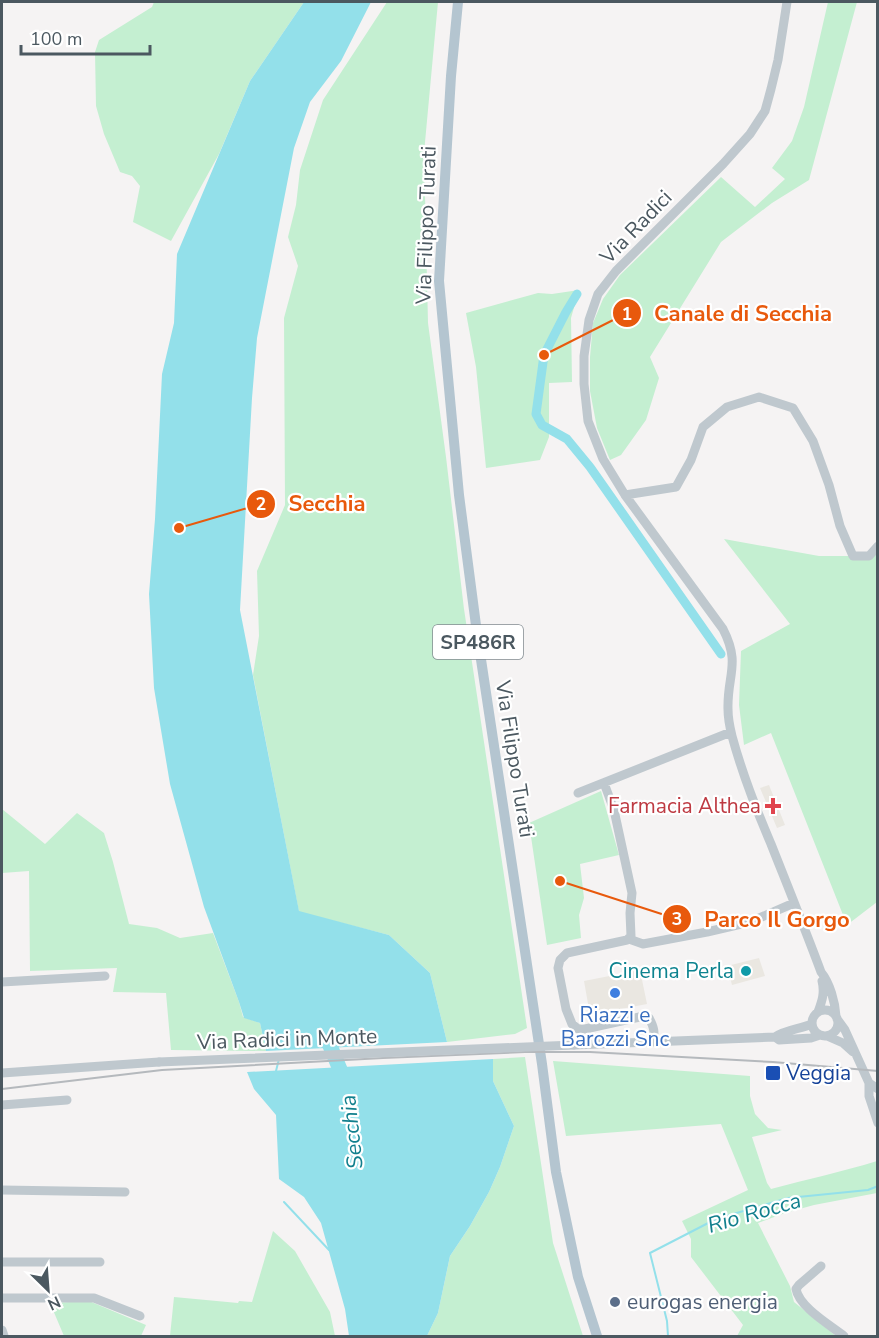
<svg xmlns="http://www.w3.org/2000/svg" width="879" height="1338" viewBox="0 0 879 1338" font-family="'Nunito Sans',sans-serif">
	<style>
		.commercial { fill: #eae7e1 }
		.green { fill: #c4efd1 }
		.water { fill: #93e0ea }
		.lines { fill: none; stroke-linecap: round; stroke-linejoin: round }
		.stream { stroke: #93e0ea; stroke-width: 2 }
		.canal { stroke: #93e0ea; stroke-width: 9 }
		.river { stroke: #93e0ea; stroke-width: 15 }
		.minor { stroke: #bfc8ce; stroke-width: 9 }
		.major { stroke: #b4c5d0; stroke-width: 10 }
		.rail { stroke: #b5b9bd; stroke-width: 2 }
		.minor-bridge { stroke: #bfc8ce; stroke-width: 9 }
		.health-dot { fill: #e0444e; stroke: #fff; stroke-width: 2 }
		.culture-dot { fill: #0f9aa8; stroke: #fff; stroke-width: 2 }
		.shop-dot { fill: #3f7fe0; stroke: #fff; stroke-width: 2 }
		.transit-dot { fill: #1a4fb4; stroke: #fff; stroke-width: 2 }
		.service-dot { fill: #5c6f8a; stroke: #fff; stroke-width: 2 }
		.labels { text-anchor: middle; stroke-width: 4.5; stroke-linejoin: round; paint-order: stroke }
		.shield { fill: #fff; stroke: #818a90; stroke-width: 1.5 }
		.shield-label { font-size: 20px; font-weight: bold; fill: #4b5860 }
		.street-label { font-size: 21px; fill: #4b5860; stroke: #fff }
		.health-label { font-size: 21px; fill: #be3a42; stroke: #fff; text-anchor: end }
		.culture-label { font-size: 21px; fill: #0d838f; stroke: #fff; text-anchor: end }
		.shop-label { font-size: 21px; fill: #366cbe; stroke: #fff }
		.transit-label { font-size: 21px; fill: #164399; stroke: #fff; text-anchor: start }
		.service-label { font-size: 21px; fill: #4e5e75; stroke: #fff; text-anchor: start }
		.water-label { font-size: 22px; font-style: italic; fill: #117f8d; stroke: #fff }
		.leader { fill: none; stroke: #e8590c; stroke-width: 2 }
		.callout-dot { fill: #e8590c; stroke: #fff; stroke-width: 2 }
		.mark-label { font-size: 18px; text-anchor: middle; font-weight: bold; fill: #fff }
		.callout-label { font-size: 22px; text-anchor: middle; font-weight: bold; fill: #e8590c; stroke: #fff; stroke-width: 4.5; stroke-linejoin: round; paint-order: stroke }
	</style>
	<rect width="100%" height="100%" fill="#f5f3f3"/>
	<path class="commercial" d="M769 785 785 825 777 828 760 788Z
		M759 958 765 976 732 985 727 966Z
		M640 970 647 1004 590 1015 584 981Z"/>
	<path class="green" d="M154 2H304L250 81 219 154 171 241 133 222 140 186 132 176 120 172 104 134 96 106 95 52 99 40 152 7Z
		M387 2H438L424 153 428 323 446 457 464 609 527 1028 515 1034 447 1042 430 973 389 935 299 912 253 675 259 636 257 571 285 505 284 318 298 266 288 237 296 205 300 170 323 100Z
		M828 2H857L809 180 772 203 721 242 650 357 659 378 646 420 621 455 610 460 597 428 590 391V357L593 323 603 299 620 275 721 177 755 207 785 179 772 168 792 141 804 107Z
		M579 290 571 318 572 382 549 383V437L540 460 486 468 476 367 466 313 538 293 552 294Z
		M724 539 819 556H869L877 546V902L847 925 771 733 744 745 739 705 741 651 790 624Z
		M601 791 619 855 580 864 584 898 579 915 581 938 547 945 529 823Z
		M2 809 45 844 77 813 104 833 113 862 129 924 157 928 180 938 213 933 239 1002 243 1017 260 1023 266 1051 171 1050 166 993 113 992 117 968 30 971 29 871 2 873Z
		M525 1057 553 1243 583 1336H427L438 1313 450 1256 470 1226 489 1192 500 1167 514 1126 493 1081V1059Z
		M553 1061 750 1076V1096L755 1114 768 1128 782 1130 752 1137 767 1183 771 1189C807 1179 842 1172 877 1161V1193L814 1205 785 1213 758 1223 790 1286 794 1302 836 1336H737L743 1325 691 1257V1239L682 1221 748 1190 721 1124 566 1136Z
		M273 1231 295 1251 330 1312 335 1336H170L174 1297 238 1303 239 1301 252 1302Z
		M89 1301 146 1325 141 1336H64L50 1303Z"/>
	<path class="water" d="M304 2H371L341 61 310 102 294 148 257 338 252 398 240 610 299 911 389 935 430 973 447 1042 266 1051 260 1023 244 1018 239 1002 204 907 170 784 154 688 149 594 155 519 162 374 174 323 177 254 250 81Z
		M493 1059V1081L514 1126 500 1167 489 1192 470 1226 450 1256 438 1313 427 1336H349L345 1309 321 1223 304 1197 279 1179 276 1115 254 1089 247 1072Z"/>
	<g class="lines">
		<path class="stream" d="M276 1071 279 1059
			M284 1202 329 1250
			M668 1336 667 1321 650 1253 716 1219 788 1198 868 1190 878 1186"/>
		<path class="canal" d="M577 294 566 312 544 355 536 414 542 425 567 439 590 467 721 654"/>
		<path class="river" d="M318 1034 328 1041 347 1086"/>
		<path class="minor" d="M787 2 778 60 771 89 765 111 750 134 723 164 616 271 598 294 589 320 584 356V384L588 421 603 459 625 495 723 629C741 664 727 675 728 709 728 718 730 728 732 736 742 773 756 809 771 844 788 887 805 929 821 972 830 983 835 1002 836 1016
			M625 495 676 487 691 460 703 427 727 407 759 397 793 408 813 441 829 485 840 526 853 556H869L878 546
			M604 783 614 810 632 893 630 913 631 936 627 940 567 953 560 960 558 968 566 1009 572 1024 578 1029H585L644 1016 649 1018C654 1027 655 1032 653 1042
			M578 793 731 732
			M629 939 643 944 707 932 750 922 794 903
			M2 982 105 976
			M812 1023a13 13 0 1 1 26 0a13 13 0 1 1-26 0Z
			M818 1012C822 1001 825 993 822 981
			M837 1019 845 1030 869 1083 878 1089
			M827 1036 843 1043 853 1052
			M775 1037C785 1030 800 1029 812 1024
			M574 1045 775 1037 779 1040 811 1038 820 1035
			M2 1073 159 1062
			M869 1083V1096L878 1123
			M2 1105 67 1100
			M2 1190 125 1192
			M2 1262H100
			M821 1266 799 1285 796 1289C799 1307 830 1325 844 1336
			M2 1298H94L140 1316
			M2 1330 4 1336"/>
		<path class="major" d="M458 2 451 76 439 281 459 495 477 633 542 1064 556 1172 578 1277 597 1336"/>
		<path class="rail" d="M2 1089 162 1070 383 1058 525 1052H590L773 1062 878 1071"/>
		<path class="minor-bridge" d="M159 1062 574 1045"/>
	</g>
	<path class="health-dot" d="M770 797h6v6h6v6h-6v6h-6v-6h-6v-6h6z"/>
	<circle class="culture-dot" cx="746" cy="971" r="6"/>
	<circle class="shop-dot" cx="615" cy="993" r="6"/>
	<rect class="transit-dot" x="765" y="1065" width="16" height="16" rx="3"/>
	<circle class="service-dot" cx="615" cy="1302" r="6"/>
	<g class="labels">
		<rect class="shield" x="433" y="625" width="90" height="34" rx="4.5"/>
		<g class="shield-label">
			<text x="478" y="649">SP486R</text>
		</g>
		<g class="street-label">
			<text transform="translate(426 225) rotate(-88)" y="7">Via Filippo Turati</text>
			<text transform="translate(636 227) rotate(-46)" y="7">Via Radici</text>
			<text transform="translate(515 759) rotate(81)" y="7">Via Filippo Turati</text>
			<text transform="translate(287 1039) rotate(-2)" y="7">Via Radici in Monte</text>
		</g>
		<g class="health-label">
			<text x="761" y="813">Farmacia Althea</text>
		</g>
		<g class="culture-label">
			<text x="734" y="978">Cinema Perla</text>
		</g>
		<g class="shop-label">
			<text x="615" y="1022">Riazzi e<tspan x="615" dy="24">Barozzi Snc</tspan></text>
		</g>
		<g class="transit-label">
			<text x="786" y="1080">Veggia</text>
		</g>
		<g class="service-label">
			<text x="627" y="1309">eurogas energia</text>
		</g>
		<g class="water-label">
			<text transform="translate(351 1132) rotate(-96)" y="8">Secchia</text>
			<text transform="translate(754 1212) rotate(-16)" y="8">Rio Rocca</text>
		</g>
	</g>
	<path class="leader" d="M544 355L627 313M179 528L261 504M560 881L677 919"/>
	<g class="callout-dot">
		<circle cx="544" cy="355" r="6"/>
		<circle cx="179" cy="528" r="6"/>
		<circle cx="560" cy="881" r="6"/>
		<circle cx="627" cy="313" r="15"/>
		<circle cx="261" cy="504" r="15"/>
		<circle cx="677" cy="919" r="15"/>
	</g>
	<g class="mark-label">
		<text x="627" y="320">1</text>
		<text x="261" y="510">2</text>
		<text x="677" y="925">3</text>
	</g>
	<g class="callout-label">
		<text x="743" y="321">Canale di Secchia</text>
		<text x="327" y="511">Secchia</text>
		<text x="777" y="927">Parco Il Gorgo</text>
	</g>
	<rect width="879" height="1338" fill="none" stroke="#4b5860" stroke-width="6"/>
	<g transform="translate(48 1290) rotate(155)" stroke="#ffffff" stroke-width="4.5" paint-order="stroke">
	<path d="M0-4.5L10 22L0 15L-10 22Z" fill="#4b5860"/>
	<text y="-9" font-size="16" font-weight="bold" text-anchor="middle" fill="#4b5860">N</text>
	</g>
	<path d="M21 45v9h129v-9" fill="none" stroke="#4b5860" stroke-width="3"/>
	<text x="30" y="45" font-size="18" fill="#4b5860" stroke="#ffffff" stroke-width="4.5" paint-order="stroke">100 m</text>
</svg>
